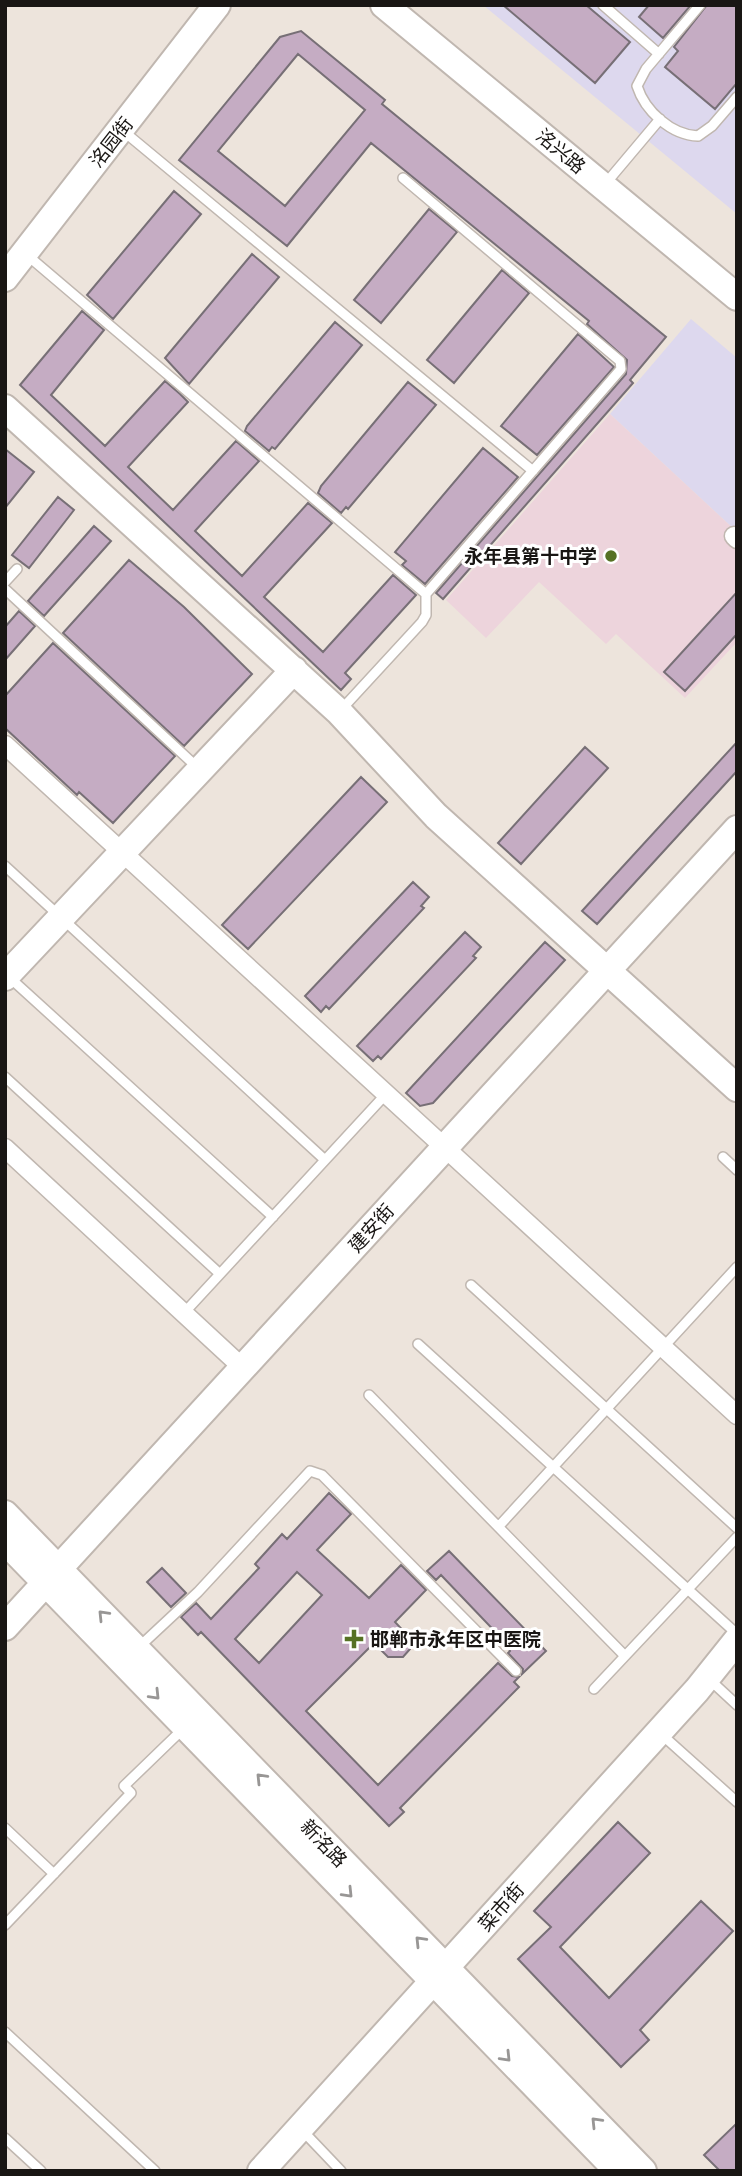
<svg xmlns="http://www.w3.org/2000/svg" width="742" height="2176" viewBox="0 0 742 2176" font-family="Poppins,'Noto Sans SC',sans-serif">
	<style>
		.commercial { fill: #ddd8ee }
		.education { fill: #edd4dc }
		.building { fill: #c5acc3; stroke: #776f76; stroke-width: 2; fill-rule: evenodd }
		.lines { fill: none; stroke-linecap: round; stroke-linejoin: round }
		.lane-casing { stroke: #c0b7b0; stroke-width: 12 }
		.street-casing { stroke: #c0b7b0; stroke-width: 21 }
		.secondary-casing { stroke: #c0b7b0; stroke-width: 30 }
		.lane { stroke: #fff; stroke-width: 9 }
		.street { stroke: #fff; stroke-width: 18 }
		.secondary { stroke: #fff; stroke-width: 26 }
		.oneway { stroke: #989695 }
		.poi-dot { fill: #567124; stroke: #fff; stroke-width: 2.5 }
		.labels { text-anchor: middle; stroke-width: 6; stroke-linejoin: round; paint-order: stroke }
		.street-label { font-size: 19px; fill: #191614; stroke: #fff }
		.poi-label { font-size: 19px; font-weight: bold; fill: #191614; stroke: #fff; text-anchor: end }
	</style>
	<rect width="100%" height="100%" fill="#ede4dc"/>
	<path class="commercial" d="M483 5H737V214Z
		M691 319 737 358V532L610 414Z"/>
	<path class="education" d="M610 414 737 532V642L685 698 616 634 606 644 539 582 486 638 446 600Z"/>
	<path class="building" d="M503 5H586L630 42 595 83Z
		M649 5H691L663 38 639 17Z
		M707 5H737V83L715 109 665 67 678 51 674 47Z
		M301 31 385 100 382 104 666 337 630 380 633 383 443 599 436 593 626 374 627 360 587 324 589 321 371 143 287 246 179 160 280 37ZM298 54 365 110 285 206 218 151Z
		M174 191 201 214 113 319 87 295Z
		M429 209 457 232 381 323 354 300Z
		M252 254 279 277 189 384 165 358Z
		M502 270 529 293 454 383 427 360Z
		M82 311 104 330 51 395 105 446 165 381 180 394 188 402 128 467 173 510 236 441 259 461 195 531 242 576 308 503 332 523 264 597 323 652 393 575 416 595 345 673 351 679 341 690 20 385Z
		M335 322 362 345 275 449 272 447 269 451 245 431 247 426Z
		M578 334 614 367 537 455 501 426Z
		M408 382 436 405 348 509 346 507 341 513 318 493 321 486Z
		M483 448 518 477 425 584 402 565 406 561 395 552Z
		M5 449 34 472 5 508Z
		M58 497 74 510 29 568 12 555Z
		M94 526 111 541 44 616 28 601Z
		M129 560 184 607 252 674 184 746 63 633Z
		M737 592V634L685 691 664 672Z
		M19 611 35 626 5 660V627Z
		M53 643 175 756 113 823 79 792 77 795 5 728V696Z
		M737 742V771L597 924 582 911Z
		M585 747 608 768 521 864 498 843Z
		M361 777 387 802 248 949 222 925Z
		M413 882 429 897 421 906 424 908 329 1009 326 1006 321 1012 305 996Z
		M465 932 481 947 473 956 476 958 381 1059 378 1056 373 1061 357 1046Z
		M545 942 565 960 433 1103 420 1106 406 1093Z
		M329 1493 351 1514 317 1550 369 1598 401 1565 426 1590 395 1622 411 1639 410 1649 403 1657H388L374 1643 306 1711 378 1785 498 1663 512 1676 519 1677 514 1682 519 1687 400 1808 404 1812 389 1826 201 1632 198 1635 181 1617 196 1603 211 1619 259 1568 255 1564 282 1534 287 1539ZM297 1572 322 1595 259 1663 235 1639Z
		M449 1551 546 1651 522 1674 523 1669 508 1653 510 1651 507 1644 441 1575 436 1580 427 1571Z
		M162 1568 186 1593 171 1607 147 1582Z
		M618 1822 650 1853 560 1947 609 1998 701 1901 733 1931 640 2030 649 2040 621 2067 518 1959 551 1927 534 1911Z
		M737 2123V2171H720L704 2155Z"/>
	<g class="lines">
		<defs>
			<path id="lane" d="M603 5 659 54
				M700 5 646 69 637 86C645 111 671 135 698 136L712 126 737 97
				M122 130 533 471
				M612 176 660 119
				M27 255 426 594
				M5 582 17 569
				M5 589 199 769
				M340 711 422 622 426 615V594L621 369 620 361 403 178
				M5 866 325 1160
				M9 977 273 1217
				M5 1077 220 1274
				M723 1157 737 1170
				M471 1285 737 1528
				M184 1313 386 1094
				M418 1344 737 1634
				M369 1395 625 1656
				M499 1526 737 1267
				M139 1647 198 1592 310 1471 322 1475 516 1671
				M710 1680 737 1705
				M594 1689 737 1537
				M660 1733 737 1802
				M5 1828 54 1874
				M5 1925 131 1793 124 1786 184 1728
				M5 2032 155 2171
				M301 2129 341 2171
				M5 2138 41 2171"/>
			<path id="street" d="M734 536 737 539
				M5 745 737 1415
				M5 1148 243 1368"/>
			<path id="secondary" d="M384 5 737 297
				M5 278 217 5
				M5 408 339 712 436 816 737 1088
				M5 977 294 670
				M5 1514 643 2171
				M5 1541 618 2171
				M5 1627 737 829
				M261 2171 697 1690 737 1640"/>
		</defs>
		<use href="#lane" class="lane-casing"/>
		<use href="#street" class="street-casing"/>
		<use href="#secondary" class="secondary-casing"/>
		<use href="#lane" class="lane"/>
		<use href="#street" class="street"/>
		<use href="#secondary" class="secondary"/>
	</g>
	<defs><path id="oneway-chevron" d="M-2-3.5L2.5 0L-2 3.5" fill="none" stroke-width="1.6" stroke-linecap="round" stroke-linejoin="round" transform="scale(1.75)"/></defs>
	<g class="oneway">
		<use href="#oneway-chevron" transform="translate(103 1615) rotate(-134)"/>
		<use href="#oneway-chevron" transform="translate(155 1695) rotate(46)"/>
		<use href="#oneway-chevron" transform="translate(261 1778) rotate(-134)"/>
		<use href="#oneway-chevron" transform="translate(348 1893) rotate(46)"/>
		<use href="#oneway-chevron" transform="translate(420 1941) rotate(-134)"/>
		<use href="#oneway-chevron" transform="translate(506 2057) rotate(46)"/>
		<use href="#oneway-chevron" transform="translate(596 2122) rotate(-134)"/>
	</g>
	<g class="poi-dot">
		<circle cx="611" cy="556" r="7"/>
		<path d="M350.5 1628.5h7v7h7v7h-7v7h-7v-7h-7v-7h7z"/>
	</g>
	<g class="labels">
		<g class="street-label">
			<text transform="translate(111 142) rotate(-52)" y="7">洺园街</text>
			<text transform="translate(561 151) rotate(40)" y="7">洺兴路</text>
			<text transform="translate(371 1228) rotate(-48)" y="7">建安街</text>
			<text transform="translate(324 1843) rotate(46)" y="7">新洺路</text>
			<text transform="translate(501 1907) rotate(-48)" y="7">菜市街</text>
		</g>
		<g class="poi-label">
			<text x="597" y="563">永年县第十中学</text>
			<text x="370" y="1646" text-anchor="start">邯郸市永年区中医院</text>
		</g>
	</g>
	<rect width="742" height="2176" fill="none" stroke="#191614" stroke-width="14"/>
</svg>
